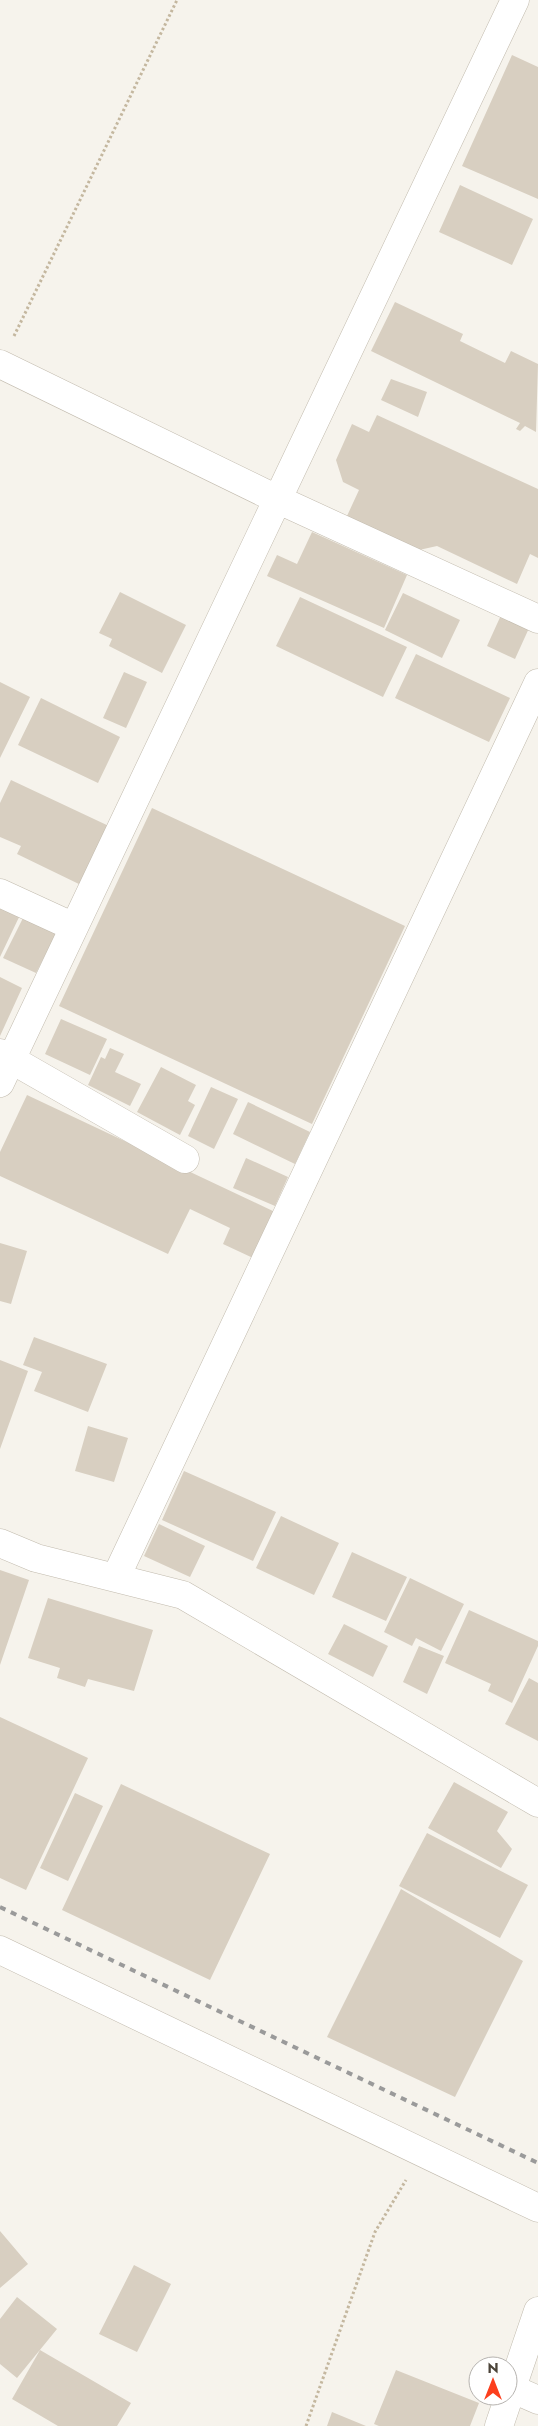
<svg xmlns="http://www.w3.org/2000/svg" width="538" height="2426" viewBox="0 0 538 2426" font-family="Jost,sans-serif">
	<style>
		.building { fill: #d8cfc1 }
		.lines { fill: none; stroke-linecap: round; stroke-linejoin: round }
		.minor-casing { stroke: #c2bbae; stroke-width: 29 }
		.path { stroke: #c4b79f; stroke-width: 3; stroke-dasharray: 2.5 2.5; stroke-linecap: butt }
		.minor { stroke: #fff; stroke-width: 28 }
		.rail { stroke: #9a9a9a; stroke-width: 4; stroke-dasharray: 6 6; stroke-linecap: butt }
	</style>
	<rect width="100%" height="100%" fill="#f6f3ec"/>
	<path class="building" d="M512 55 538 67V199L462 166Z
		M460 185 533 219 512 265 439 232Z
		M395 302 463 334 460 341 505 363 511 351 538 364 536 432 525 426 520 431 516 429 520 423 371 351Z
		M391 379 427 392 418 417 381 400Z
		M377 415 538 489V558L530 554 517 584 437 546 419 550 347 516 359 490 343 482 336 460 352 424 369 432Z
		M312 532 407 575 384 628 267 576 277 555 297 564Z
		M120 592 186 625 162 673 109 646 112 639 99 633Z
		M403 593 460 620 442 658 385 630Z
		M300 597 407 647 383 697 276 646Z
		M502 613 530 626 515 659 487 646Z
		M416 654 510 698 489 742 395 698Z
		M124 672 147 682 126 728 103 718Z
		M0 682 30 697 0 758Z
		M41 698 120 737 98 783 18 745Z
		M11 780 111 827 83 886 17 854 21 846 0 837V803Z
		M152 808 405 926 312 1124 59 1006Z
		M0 903 21 913 0 957Z
		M24 916 57 932 36 973 3 958Z
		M0 977 22 988 0 1036Z
		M61 1019 107 1039 90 1075 45 1054Z
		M110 1048 124 1054 115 1072 141 1084 130 1106 88 1085 101 1057 105 1059Z
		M161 1067 196 1085 188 1101 195 1105 180 1135 137 1112Z
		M211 1087 238 1099 214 1149 188 1136Z
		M27 1095 275 1212 253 1258 223 1244 230 1228 190 1209 168 1254 0 1176V1152Z
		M248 1102 310 1132 295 1164 233 1134Z
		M246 1158 288 1177 275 1206 233 1188Z
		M0 1243 27 1251 11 1304 0 1301Z
		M34 1337 107 1364 88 1412 34 1391 42 1372 23 1365Z
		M0 1360 28 1371 0 1449Z
		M88 1426 128 1438 114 1482 75 1471Z
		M184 1471 276 1512 253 1561 162 1520Z
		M281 1516 339 1543 314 1595 256 1568Z
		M159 1524 205 1546 190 1577 144 1556Z
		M352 1552 407 1577 386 1621 332 1597Z
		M0 1570 29 1580 0 1665Z
		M410 1578 464 1604 441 1651 416 1638 412 1646 384 1632Z
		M48 1598 153 1630 134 1691 88 1679 85 1687 57 1678 60 1668 28 1658Z
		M469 1610 538 1641V1646L512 1703 488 1691 491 1684 445 1663Z
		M344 1624 388 1646 373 1677 328 1654Z
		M419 1646 444 1656 427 1694 403 1682Z
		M529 1678 538 1683V1741L505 1724Z
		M0 1717 88 1758 26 1890 0 1878Z
		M454 1782 508 1812 497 1831 512 1849 501 1868 428 1828Z
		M121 1784 270 1854 210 1980 62 1910Z
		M75 1793 103 1806 68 1881 40 1868Z
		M427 1833 528 1885 500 1938 399 1886Z
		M401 1889 523 1961 455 2097 327 2037Z
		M0 2231 28 2264 0 2288Z
		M134 2265 171 2284 137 2352 99 2334Z
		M17 2297 57 2329 17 2378 0 2364V2319Z
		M40 2350 131 2403 117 2426H58L12 2399Z
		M396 2370 479 2403 470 2426H379L374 2424Z
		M332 2412 366 2426H327Z"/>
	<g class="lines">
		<defs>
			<path id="minor" d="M0 364 279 500 538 619
				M0 893 74 927
				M0 1053 185 1159
				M0 1083 515 0
				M0 1543 36 1558 183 1595 538 1803
				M116 1577 538 683
				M0 1950 538 2208
				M513 2389 538 2400
				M499 2426 538 2311"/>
		</defs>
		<use href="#minor" class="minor-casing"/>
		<path class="path" d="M14 336 177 0
			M306 2426 375 2232 406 2180"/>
		<use href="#minor" class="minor"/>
		<path class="rail" d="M0 1907 538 2163"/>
	</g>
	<g transform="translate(493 2381)"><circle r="24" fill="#ffffff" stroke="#b7b4b0"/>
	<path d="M0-4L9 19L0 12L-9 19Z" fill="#fc3f1d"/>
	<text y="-8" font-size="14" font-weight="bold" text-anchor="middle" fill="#4b4439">N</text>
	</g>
</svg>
